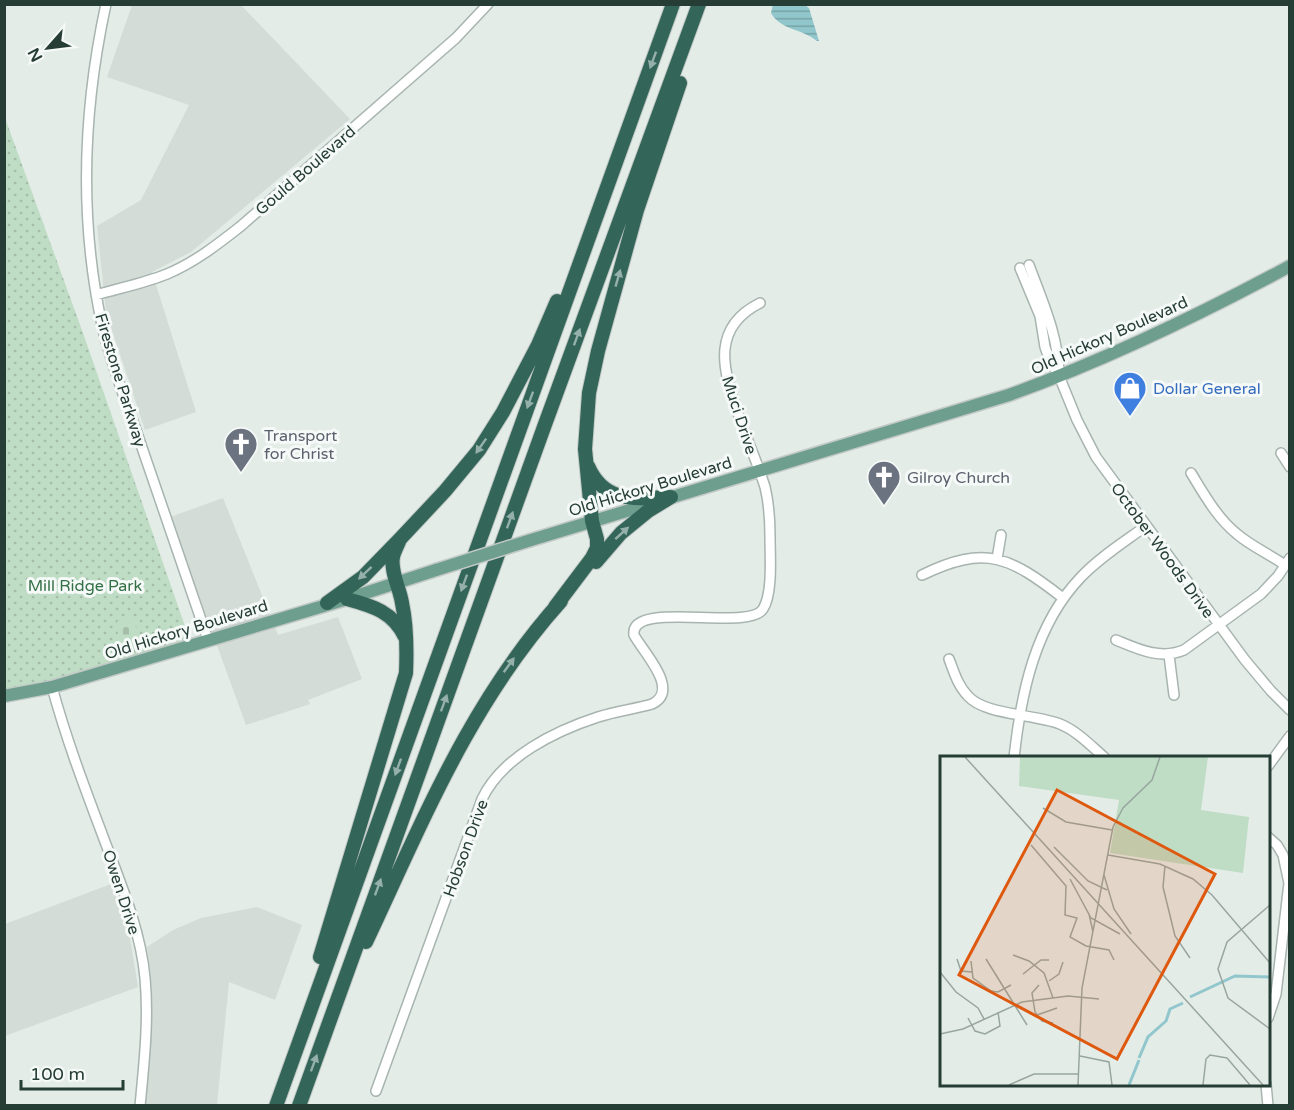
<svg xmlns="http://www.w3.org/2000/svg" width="1294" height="1110" viewBox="0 0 1294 1110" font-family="'Varela Round',sans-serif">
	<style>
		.built { fill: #d3dcd7 }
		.grass { fill: url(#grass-dots) }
		.cemetery { fill: url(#cemetery-stones) }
		.water { fill: url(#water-rules) }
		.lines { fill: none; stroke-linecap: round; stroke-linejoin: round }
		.minor-casing { stroke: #a7b4af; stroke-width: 12 }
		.major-casing { stroke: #c2c9c6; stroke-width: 15 }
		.highway-casing { stroke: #c2c9c6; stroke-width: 16 }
		.minor { stroke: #fff; stroke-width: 9 }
		.major { stroke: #6d9e8e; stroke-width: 12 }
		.highway { stroke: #336659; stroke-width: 14 }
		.major-bridge-casing { stroke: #c2c9c6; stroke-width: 15; stroke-linecap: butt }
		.major-bridge { stroke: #6d9e8e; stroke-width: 12 }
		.oneway { fill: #94b0a8 }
		.labels { text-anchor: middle; stroke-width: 6; stroke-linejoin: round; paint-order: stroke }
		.street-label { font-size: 16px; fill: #253d35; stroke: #f5f9f7 }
		.shop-label { font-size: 16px; fill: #366cbe; stroke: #f5f9f7; text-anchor: start }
		.worship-label { font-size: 16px; fill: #5b616d; stroke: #f5f9f7; text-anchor: start }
		.park-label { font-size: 16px; fill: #337046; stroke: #f5f9f7 }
		.inset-river { fill: none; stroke: #91c7cc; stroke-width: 3 }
		.inset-road { fill: none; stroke: #98a6a0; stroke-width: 1.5 }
		.view { fill: #de580e; fill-opacity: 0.15; stroke: #de580e; stroke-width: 3 }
		.inset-edge { fill: none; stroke: #253d35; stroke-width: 3 }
	</style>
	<defs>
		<pattern id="grass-dots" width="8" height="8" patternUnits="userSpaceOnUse" patternTransform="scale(1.5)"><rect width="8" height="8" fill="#bfdcc5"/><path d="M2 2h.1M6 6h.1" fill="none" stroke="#a4beaa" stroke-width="1.8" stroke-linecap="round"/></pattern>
		<pattern id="cemetery-stones" width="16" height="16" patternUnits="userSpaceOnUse" patternTransform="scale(1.5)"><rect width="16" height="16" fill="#bfdcc5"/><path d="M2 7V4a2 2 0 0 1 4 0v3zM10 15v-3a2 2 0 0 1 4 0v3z" fill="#a4beaa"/></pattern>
		<pattern id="water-rules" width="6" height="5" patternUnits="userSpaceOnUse" patternTransform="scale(1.5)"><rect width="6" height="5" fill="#91c7cc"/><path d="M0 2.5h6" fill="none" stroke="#76a3a6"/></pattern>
	</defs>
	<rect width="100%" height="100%" fill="#e4ece8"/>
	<path class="built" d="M132 5H241L350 119 191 252 152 272 196 412 145 430 106 312 97 226 141 200 189 105 107 77Z
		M223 498 278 635 338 617 362 679 308 700 310 704 246 725 170 517Z
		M111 884 130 938 138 987 5 1036V924Z
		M257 907 302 925 275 1000 229 982 217 1105 145 1106 150 1034 151 977 147 947 173 930 201 918Z"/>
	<path class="grass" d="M4 115 83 333 186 629 188 637 175 643 60 680 4 693Z"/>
	<path class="cemetery" d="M131 617 143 641 122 648 115 622Z"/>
	<path class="water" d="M773 4 805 5 809 8 819 41H817C803 29 780 30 771 13Z"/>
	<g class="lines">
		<defs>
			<path id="minor" d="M106 4C83 110 79 219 102 325 110 362 125 398 137 433 161 502 185 571 208 640
				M1029 265C1042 300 1059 337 1059 376
				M1020 268 1040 316 1045 347 1050 361 1059 376 1077 420 1096 457 1245 660 1271 691 1290 710
				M96 295C120 288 145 283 167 274 194 263 218 244 241 226L456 38 488 4
				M1281 453 1290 467
				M1191 473C1204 494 1217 518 1237 534 1251 546 1269 554 1285 565
				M997 559 1001 535
				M922 575C986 544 1010 557 1063 598
				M1116 640C1138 649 1160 660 1184 650L1261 594 1278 576 1290 558
				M1169 655 1174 695
				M949 659C954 672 958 686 968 696 984 715 1035 714 1060 724 1077 731 1090 745 1104 757
				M52 687C67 742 87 794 107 847 123 889 141 933 145 978 149 1020 144 1064 140 1106
				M1014 758C1021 693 1035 625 1081 577 1100 557 1124 542 1146 526
				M1268 766 1290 736
				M1268 837 1277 845 1283 855 1289 883 1276 994 1268 1018
				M1266 1084 1268 1106
				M376 1091 482 799C502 757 555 731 598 717 616 711 635 709 652 704 681 690 643 652 634 635 629 599 749 632 763 609 773 593 770 556 770 537 770 521 769 503 765 487 757 461 745 436 737 410 722 368 712 327 760 303"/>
			<path id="major" d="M531 540 1009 395C1106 360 1199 315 1290 266
				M4 696 52 687 347 599 436 570"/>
			<path id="highway" d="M588 466C604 503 634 499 669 497
				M596 562 621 533 648 511 671 497
				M347 599C373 606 393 612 405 637
				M327 603 363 577 400 539 445 491 479 450 503 412 538 345 557 301
				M555 607 592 558 597 548V539L592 521 585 449 589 393 598 351 637 210 680 83
				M366 942C423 821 470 702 561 601
				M320 957 406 673C407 649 407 626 402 603 400 589 390 571 393 557 394 551 398 545 400 539
				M276 1106 673 4
				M299 1106 544 427 699 4"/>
		</defs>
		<use href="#minor" class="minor-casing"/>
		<use href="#major" class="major-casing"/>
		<use href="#highway" class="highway-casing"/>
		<use href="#minor" class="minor"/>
		<use href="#major" class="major"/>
		<use href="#highway" class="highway"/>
		<defs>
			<path id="major-bridge" d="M436 570 531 540"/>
		</defs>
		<use href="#major-bridge" class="major-bridge-casing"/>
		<use href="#major-bridge" class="major-bridge"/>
	</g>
	<defs><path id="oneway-solid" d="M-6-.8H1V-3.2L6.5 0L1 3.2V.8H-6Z" transform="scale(1.5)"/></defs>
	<g class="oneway">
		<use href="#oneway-solid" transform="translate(653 60) rotate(110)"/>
		<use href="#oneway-solid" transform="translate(618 278) rotate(-74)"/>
		<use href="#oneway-solid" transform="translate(577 337) rotate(-70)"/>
		<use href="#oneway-solid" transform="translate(530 400) rotate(110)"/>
		<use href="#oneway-solid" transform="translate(481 446) rotate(125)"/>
		<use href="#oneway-solid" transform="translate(510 520) rotate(-70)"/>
		<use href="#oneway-solid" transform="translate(622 533) rotate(-42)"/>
		<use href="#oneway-solid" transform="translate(365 573) rotate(137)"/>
		<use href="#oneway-solid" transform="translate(464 583) rotate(110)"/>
		<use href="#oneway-solid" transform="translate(509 665) rotate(-54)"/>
		<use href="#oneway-solid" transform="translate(444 703) rotate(-70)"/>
		<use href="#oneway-solid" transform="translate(398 767) rotate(110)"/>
		<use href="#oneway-solid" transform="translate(378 887) rotate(-70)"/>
		<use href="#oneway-solid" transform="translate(314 1063) rotate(-70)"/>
	</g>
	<defs>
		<symbol id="shop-pin" viewBox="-11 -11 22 30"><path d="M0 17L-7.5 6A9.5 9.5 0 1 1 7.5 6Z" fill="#3f7fe0" stroke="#f5f9f7"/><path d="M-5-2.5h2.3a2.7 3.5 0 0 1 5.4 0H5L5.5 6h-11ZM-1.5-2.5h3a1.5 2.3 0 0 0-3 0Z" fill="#fff"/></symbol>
		<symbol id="church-pin" viewBox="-11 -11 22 30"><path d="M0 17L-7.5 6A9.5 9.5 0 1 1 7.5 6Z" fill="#6b7280" stroke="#f5f9f7"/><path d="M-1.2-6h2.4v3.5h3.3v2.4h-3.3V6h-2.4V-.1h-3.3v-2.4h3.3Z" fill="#fff"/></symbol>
	</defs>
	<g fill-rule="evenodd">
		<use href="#shop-pin" x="1111" y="369" width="38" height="52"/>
		<use href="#church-pin" x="222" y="425" width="38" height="52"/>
		<use href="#church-pin" x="865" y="458" width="38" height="52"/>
	</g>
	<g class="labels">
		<g class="street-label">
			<text transform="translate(305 170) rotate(-41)" y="6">Gould Boulevard</text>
			<text transform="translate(1109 335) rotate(-24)" y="6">Old Hickory Boulevard</text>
			<text transform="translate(121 380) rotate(73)" y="6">Firestone Parkway</text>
			<text transform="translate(740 415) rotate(72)" y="6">Muci Drive</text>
			<text transform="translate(650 486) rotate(-17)" y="6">Old Hickory Boulevard</text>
			<text transform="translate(1163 550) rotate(54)" y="6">October Woods Drive</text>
			<text transform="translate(186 629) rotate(-17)" y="6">Old Hickory Boulevard</text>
			<text transform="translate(465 848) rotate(-70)" y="6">Hobson Drive</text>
			<text transform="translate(122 892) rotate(72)" y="6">Owen Drive</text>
		</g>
		<g class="shop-label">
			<text x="1153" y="394">Dollar General</text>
		</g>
		<g class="worship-label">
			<text x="264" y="441">Transport<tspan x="264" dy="18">for Christ</tspan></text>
			<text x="907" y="483">Gilroy Church</text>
		</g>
		<g class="park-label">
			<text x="85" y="591">Mill Ridge Park</text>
		</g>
	</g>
	<g transform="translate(940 756)">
		<rect width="330" height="330" fill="#e4ece8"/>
		<path d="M80 1H268L261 54 309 61 303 117 170 97 179 44 79 30Z" fill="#bfdcc5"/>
		<path d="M161 4H176L177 24 161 25Z" fill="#bfdcc5"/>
		<path class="inset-river" d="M250 241 295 220 330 221M199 302 208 281 226 265 230 253 243 247M189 329 199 304"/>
		<path class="inset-road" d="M25 1 323 329M103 52 126 66 172 74M91 89 126 130 125 159 137 162 130 181 146 190 169 194 174 204M114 91 148 125 167 134M168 99 220 108 253 123 272 139 330 207M225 110 223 131 235 180 250 202M164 119 174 153 191 178M130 123 151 162 180 178M330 149 287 186 278 213 288 242 330 273M149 158 153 176M73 199 89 205 104 217 113 242M17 203 21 215 32 216M46 203 87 269M31 205 33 222 51 235 58 236 71 229M0 216 16 236 38 252 44 263M83 218 101 204H109M109 225 119 218 123 206M99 229 92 237 95 256 102 265 113 267M97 259 117 252M28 262 35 275 45 278 60 270 58 256M0 278 23 273 82 246 128 240 159 243M140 300 169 306 172 329M69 329 94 318H139M138 329 142 232 173 71 183 52 212 24 220 1M263 329 266 303 270 299 287 302 310 329"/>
		<path class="view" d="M117 34 275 118 177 303 19 219Z"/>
		<rect width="330" height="330" class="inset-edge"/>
	</g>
	<rect width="1294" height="1110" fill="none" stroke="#253d35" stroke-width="12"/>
	<g transform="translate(48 48) rotate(242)" stroke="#f5f9f7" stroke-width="4.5" paint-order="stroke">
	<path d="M0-4.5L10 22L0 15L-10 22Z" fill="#253d35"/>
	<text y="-9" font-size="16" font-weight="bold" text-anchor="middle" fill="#253d35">N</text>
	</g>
	<path d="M21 1080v9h102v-9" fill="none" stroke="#253d35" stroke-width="3"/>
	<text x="30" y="1080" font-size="18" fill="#253d35" stroke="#f5f9f7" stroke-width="4.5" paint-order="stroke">100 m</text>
</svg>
